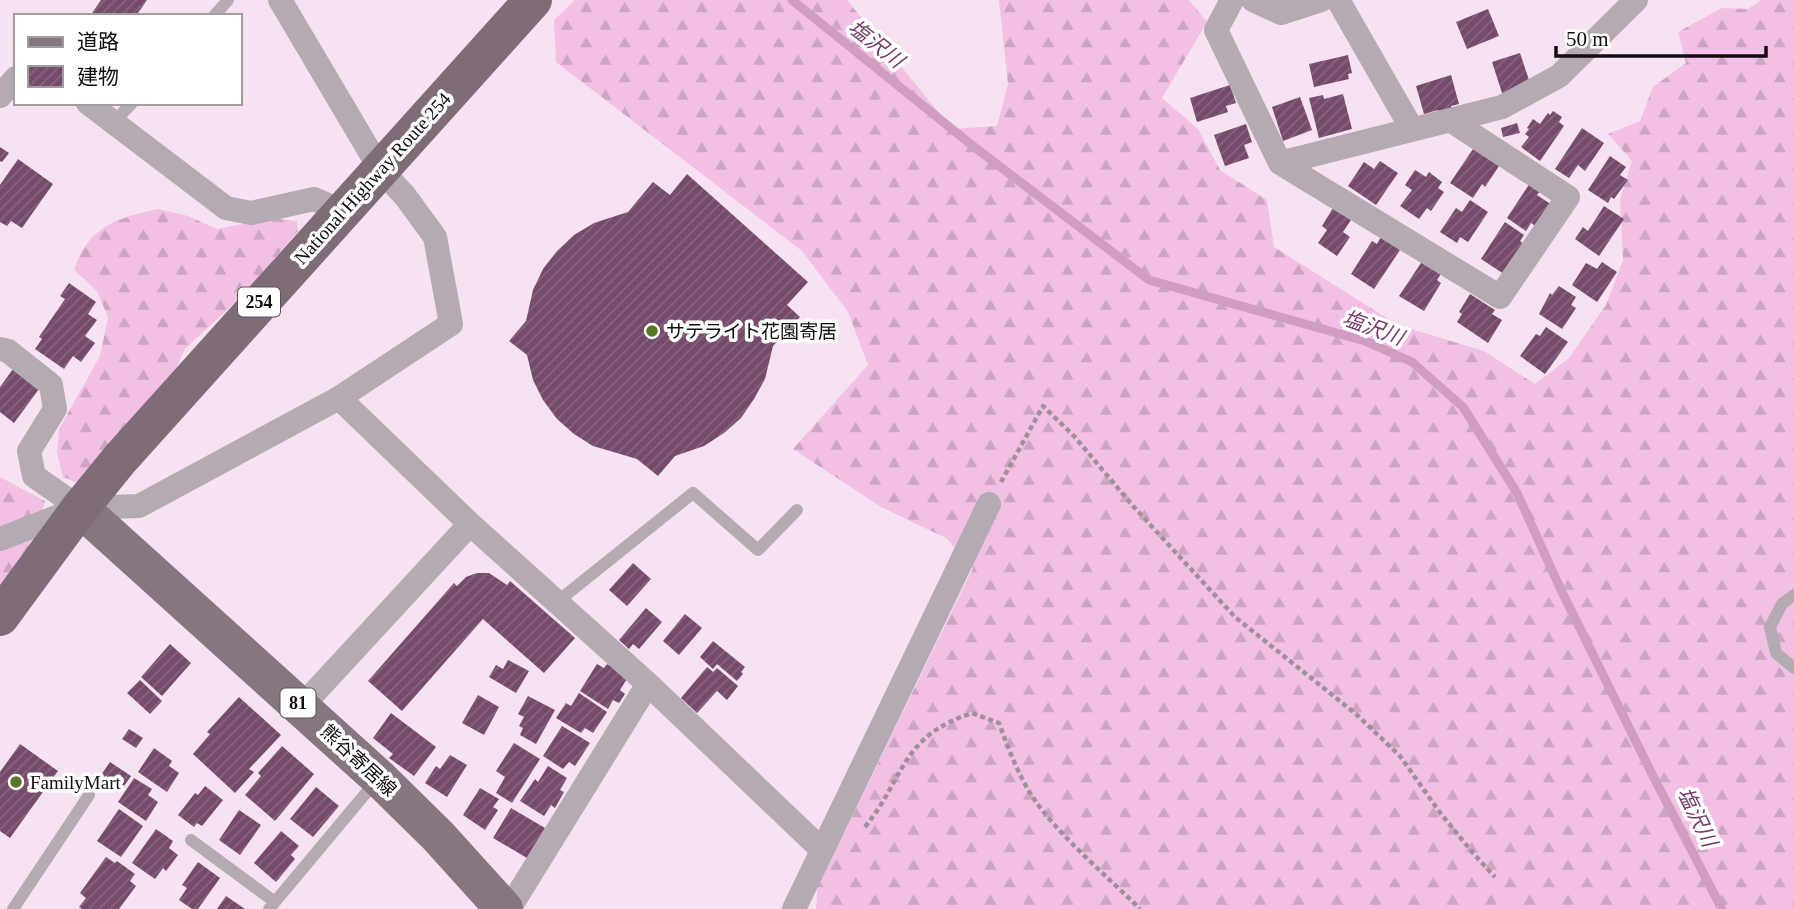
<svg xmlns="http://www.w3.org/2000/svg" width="1794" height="909" viewBox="0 0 1794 909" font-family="'Times New Roman','Noto Sans JP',serif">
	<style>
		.forest { fill: url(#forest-firs) }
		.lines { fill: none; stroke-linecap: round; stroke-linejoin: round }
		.stream { stroke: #cf9dc1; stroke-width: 9 }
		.building { fill: url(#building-hatch) }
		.path { stroke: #a0909c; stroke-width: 4.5; stroke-dasharray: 5 3.5; stroke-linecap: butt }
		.service { stroke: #b3abb1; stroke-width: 12 }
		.minor { stroke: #b3abb1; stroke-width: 24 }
		.primary { stroke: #867681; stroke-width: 38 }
		.trunk { stroke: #7e6d78; stroke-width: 38 }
		.poi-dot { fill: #5a7528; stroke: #fff; stroke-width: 2.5 }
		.labels { text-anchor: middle; stroke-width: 7; stroke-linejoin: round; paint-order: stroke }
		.shield { fill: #fff; stroke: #595458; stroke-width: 2 }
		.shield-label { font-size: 18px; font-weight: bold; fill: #120b10 }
		.street-label { font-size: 19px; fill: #120b10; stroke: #fff }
		.poi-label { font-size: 19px; fill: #120b10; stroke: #fff; text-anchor: start }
		.water-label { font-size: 21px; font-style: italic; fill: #783b6b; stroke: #fff }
	</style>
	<defs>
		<pattern id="forest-firs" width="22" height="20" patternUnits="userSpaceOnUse" patternTransform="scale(1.75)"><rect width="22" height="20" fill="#f2c0e4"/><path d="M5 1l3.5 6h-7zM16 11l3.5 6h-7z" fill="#cea4c3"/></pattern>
		<pattern id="building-hatch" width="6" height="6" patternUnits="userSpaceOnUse" patternTransform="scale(1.75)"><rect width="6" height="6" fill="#764a6b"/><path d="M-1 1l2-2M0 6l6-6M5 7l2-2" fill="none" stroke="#86657e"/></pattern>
	</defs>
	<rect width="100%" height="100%" fill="#f7e2f1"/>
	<path class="forest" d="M575 0H847L952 129 997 126 1008 84 999 0H1189L1207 22 1162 98 1198 129 1220 170 1267 200 1274 247 1398 325 1484 351 1535 384 1569 358 1606 305 1623 260 1620 199 1632 161 1608 134 1640 121 1653 87 1686 63 1678 32 1722 8 1748 9 1761 0H1794V909H816L818 878 845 831 973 568 946 538 881 507 793 449 868 365 848 312 802 251 556 62 554 20Z
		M158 209 188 216 217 229 271 218 297 221 298 231 245 293 185 349 171 380 83 485 63 477 57 453 59 429 100 356 108 317 97 291 74 270C88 227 116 218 158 209Z
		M0 477 45 501 34 540 0 591Z"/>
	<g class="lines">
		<path class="stream" d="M792 0 973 146 1149 280 1365 341 1412 362 1463 407 1517 493 1561 590 1654 778 1722 909"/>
	</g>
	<path class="building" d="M101 0H147L138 13 142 16H90Z
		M1488 9 1499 36 1467 49 1456 22Z
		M1520 53 1529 80 1503 96 1492 62Z
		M1348 55 1352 73 1348 74 1349 79 1314 87 1309 64Z
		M1451 75 1459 104 1451 106 1452 110 1440 114 1438 110 1424 114 1416 86Z
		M1230 85 1236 103 1226 106 1228 112 1197 122 1190 98Z
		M1343 94 1352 129 1319 138 1309 98 1323 95 1324 99Z
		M1300 97 1312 130 1283 141 1272 107Z
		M1553 111 1562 117 1559 122 1564 126 1540 161 1521 147 1529 137 1525 134 1529 129 1527 128 1533 119 1540 124 1548 113 1550 115Z
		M1517 123 1520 133 1503 137 1501 128Z
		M1246 124 1252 142 1244 145 1249 158 1225 166 1214 135Z
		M1582 128 1604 143 1585 171 1578 165 1569 178 1555 169Z
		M0 147 9 153 2 162 0 161Z
		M1473 149 1499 166 1485 187 1482 184 1473 198 1450 183Z
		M1610 156 1626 167 1620 175 1628 180 1614 199 1611 197 1608 203 1588 190Z
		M18 159 53 184 22 228 11 221 7 226 0 222V185Z
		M1380 161 1398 173 1376 205 1348 186 1364 162 1374 169Z
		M1415 170 1426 177 1429 172 1442 182 1438 188 1444 192 1431 211 1427 208 1419 219 1400 206 1412 190 1405 185Z
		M687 174 808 282 787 305 800 317 773 346 765 379 754 399 741 418 724 433 704 446 675 456 658 476 637 459 593 446 574 434 557 419 543 400 533 380 527 355 509 341 526 321 533 290 543 269 557 251 574 235 594 223 628 212 653 182 670 195Z
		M1530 183 1541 190 1537 195 1552 205 1537 227 1531 223 1526 231 1507 218Z
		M1470 200 1488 212 1468 242 1460 237 1457 243 1440 232 1456 208 1462 212Z
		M1604 206 1624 219 1599 256 1575 239 1583 227 1588 231Z
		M1333 208 1351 220 1343 232 1350 237 1337 256 1318 243 1327 230 1322 226Z
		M1505 222 1524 235 1520 241 1524 244 1504 274 1481 259Z
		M1381 237 1400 250 1374 289 1351 274 1372 241 1377 244Z
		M1423 260 1442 272 1437 280 1441 283 1424 311 1399 296Z
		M1602 262 1617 272 1597 302 1572 285 1586 263 1597 269Z
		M69 283 96 302 88 314 97 320 85 336 95 343 81 362 73 356 64 369 35 349 42 339 39 337 65 299 60 296Z
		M1559 286 1576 297 1571 305 1576 308 1562 329 1539 314 1550 293 1552 295Z
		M1470 294 1495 310 1492 314 1502 320 1488 343 1457 322 1462 314 1459 312Z
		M1546 327 1568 342 1545 374 1520 356 1536 334 1540 336Z
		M13 369 39 389 14 423 0 412V387Z
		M633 563 651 579 627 606 609 590Z
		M477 573H489L507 585 510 581 575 638 544 673 483 619 402 711 368 681 454 583 457 586 466 577Z
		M646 608 662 622 639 649 633 644 629 649 619 640Z
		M685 614 702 628 679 655 663 641Z
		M713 641 745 667 741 672 743 674 737 681 717 664 713 669 700 657Z
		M170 644 191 663 162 696 141 677Z
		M508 660 529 671 516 693 489 677 496 665 503 669Z
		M597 664 604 668 607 664 628 677 620 690 625 694 619 703 613 700 608 709 580 691Z
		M707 667 713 672 717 668 738 686 727 700 717 691 697 713 681 698Z
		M140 680 162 701 150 714 127 693Z
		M579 693 607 712 593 733 585 728 581 733 556 718 566 703 571 706Z
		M478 695 499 707 484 735 462 723Z
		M528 696 555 710 536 744 520 735 523 728 519 726 524 717 518 714Z
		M239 697 281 735 249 769 254 772 235 793 193 754 210 734 207 732Z
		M391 713 436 747 414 776 389 758 393 754 373 738Z
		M562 726 590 743 575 766 569 762 563 769 543 756Z
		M129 729 143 738 136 748 122 739Z
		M514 743 540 759 512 803 496 793 505 777 496 771Z
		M20 744 58 771 10 838 0 831V772Z
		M282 746 314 774 275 821 245 795 261 776 258 773Z
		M154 748 172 761 169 766 179 773 167 792 138 772Z
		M450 755 467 765 447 797 425 783 436 766 440 769Z
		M110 762 131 776 122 789 101 775Z
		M548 766 567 778 560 790 564 792 555 808 551 805 544 816 520 801 535 779 538 782Z
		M134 778 152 789 148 795 158 802 146 821 118 802Z
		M205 786 223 800 202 826 197 823 194 827 178 815 195 793 198 795Z
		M316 787 339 806 313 837 290 819Z
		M480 788 499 799 493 807 498 810 485 830 463 815Z
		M511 808 545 828 527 858 493 838Z
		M119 809 143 826 121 857 97 841Z
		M239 810 261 825 240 855 219 840Z
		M156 829 173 841 169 848 178 855 166 871 163 868 155 879 132 863Z
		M281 831 299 846 291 855 295 859 276 882 254 863Z
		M106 857 115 863 117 861 135 874 130 881 136 886 119 909H82L79 907 86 898 80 893Z
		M198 862 220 878 198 909H192L179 900 187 888 182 885Z
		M226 896 245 909H217Z"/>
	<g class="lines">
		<path class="path" d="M1001 482 1043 406 1074 436 1133 506 1235 617 1356 714 1400 756 1441 814 1473 853 1495 877
			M865 827C906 776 900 737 972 713L999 723C1008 748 1018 774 1032 796 1057 834 1107 876 1140 909"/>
		<path class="service" d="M214 16 228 0
			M114 122 132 103
			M1794 595 1782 604 1770 627 1776 653 1794 668
			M557 602 693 493 758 550 797 510
			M191 840 275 902
			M13 909 89 795
			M269 909 376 781"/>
		<path class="minor" d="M1232 0 1216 30 1280 163 1500 297 1568 197 1450 120
			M1253 0 1281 13 1321 0
			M1338 0 1412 129
			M0 96 16 78
			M88 103 226 208 251 213 314 199 341 211
			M1280 163 1502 107 1559 76 1636 0
			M0 349 8 351 51 385 55 409 29 451 34 476 80 508
			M339 398 470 524 648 684 821 849
			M0 539 80 508 139 506 339 398 451 324 435 237 405 196 380 169 280 0
			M302 706 470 524
			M509 909 648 684
			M794 909 989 504"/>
		<path class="primary" d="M80 508 379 778 438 836 504 909"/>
		<path class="trunk" d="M0 617 80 508 120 459 533 0"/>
	</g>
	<g class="poi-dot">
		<circle cx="652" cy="331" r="7"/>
		<circle cx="16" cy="782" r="7"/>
	</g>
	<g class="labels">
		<g class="shield">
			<rect x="238" y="287.5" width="42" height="29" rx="5"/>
			<rect x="280.5" y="688.5" width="35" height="29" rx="5"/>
		</g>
		<g class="shield-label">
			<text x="259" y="308">254</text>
			<text x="298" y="709">81</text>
		</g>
		<g class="street-label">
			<text transform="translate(372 178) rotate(-48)" y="7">National Highway Route 254</text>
			<text transform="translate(359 760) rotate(43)" y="7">熊谷寄居線</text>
		</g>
		<g class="poi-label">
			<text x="666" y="338">サテライト花園寄居</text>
			<text x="30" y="789">FamilyMart</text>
		</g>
		<g class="water-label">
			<text transform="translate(876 44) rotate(38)" y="7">塩沢川</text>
			<text transform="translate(1373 328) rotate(20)" y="7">塩沢川</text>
			<text transform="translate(1697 817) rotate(64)" y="7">塩沢川</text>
		</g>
	</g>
	<rect x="14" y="14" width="228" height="91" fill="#ffffff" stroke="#a09d9f" stroke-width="2"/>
	<rect x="28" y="37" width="35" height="10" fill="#867681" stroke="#a09d9f" stroke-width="2"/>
	<text x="77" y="49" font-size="21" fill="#120b10">道路</text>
	<rect x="28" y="66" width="35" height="21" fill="url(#building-hatch)" stroke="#a09d9f" stroke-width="2"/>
	<text x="77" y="84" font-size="21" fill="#120b10">建物</text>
	<path d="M1556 46v10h210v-10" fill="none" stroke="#120b10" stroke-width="3.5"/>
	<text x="1566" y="46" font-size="21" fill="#120b10" stroke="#ffffff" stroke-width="5" paint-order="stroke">50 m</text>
</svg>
